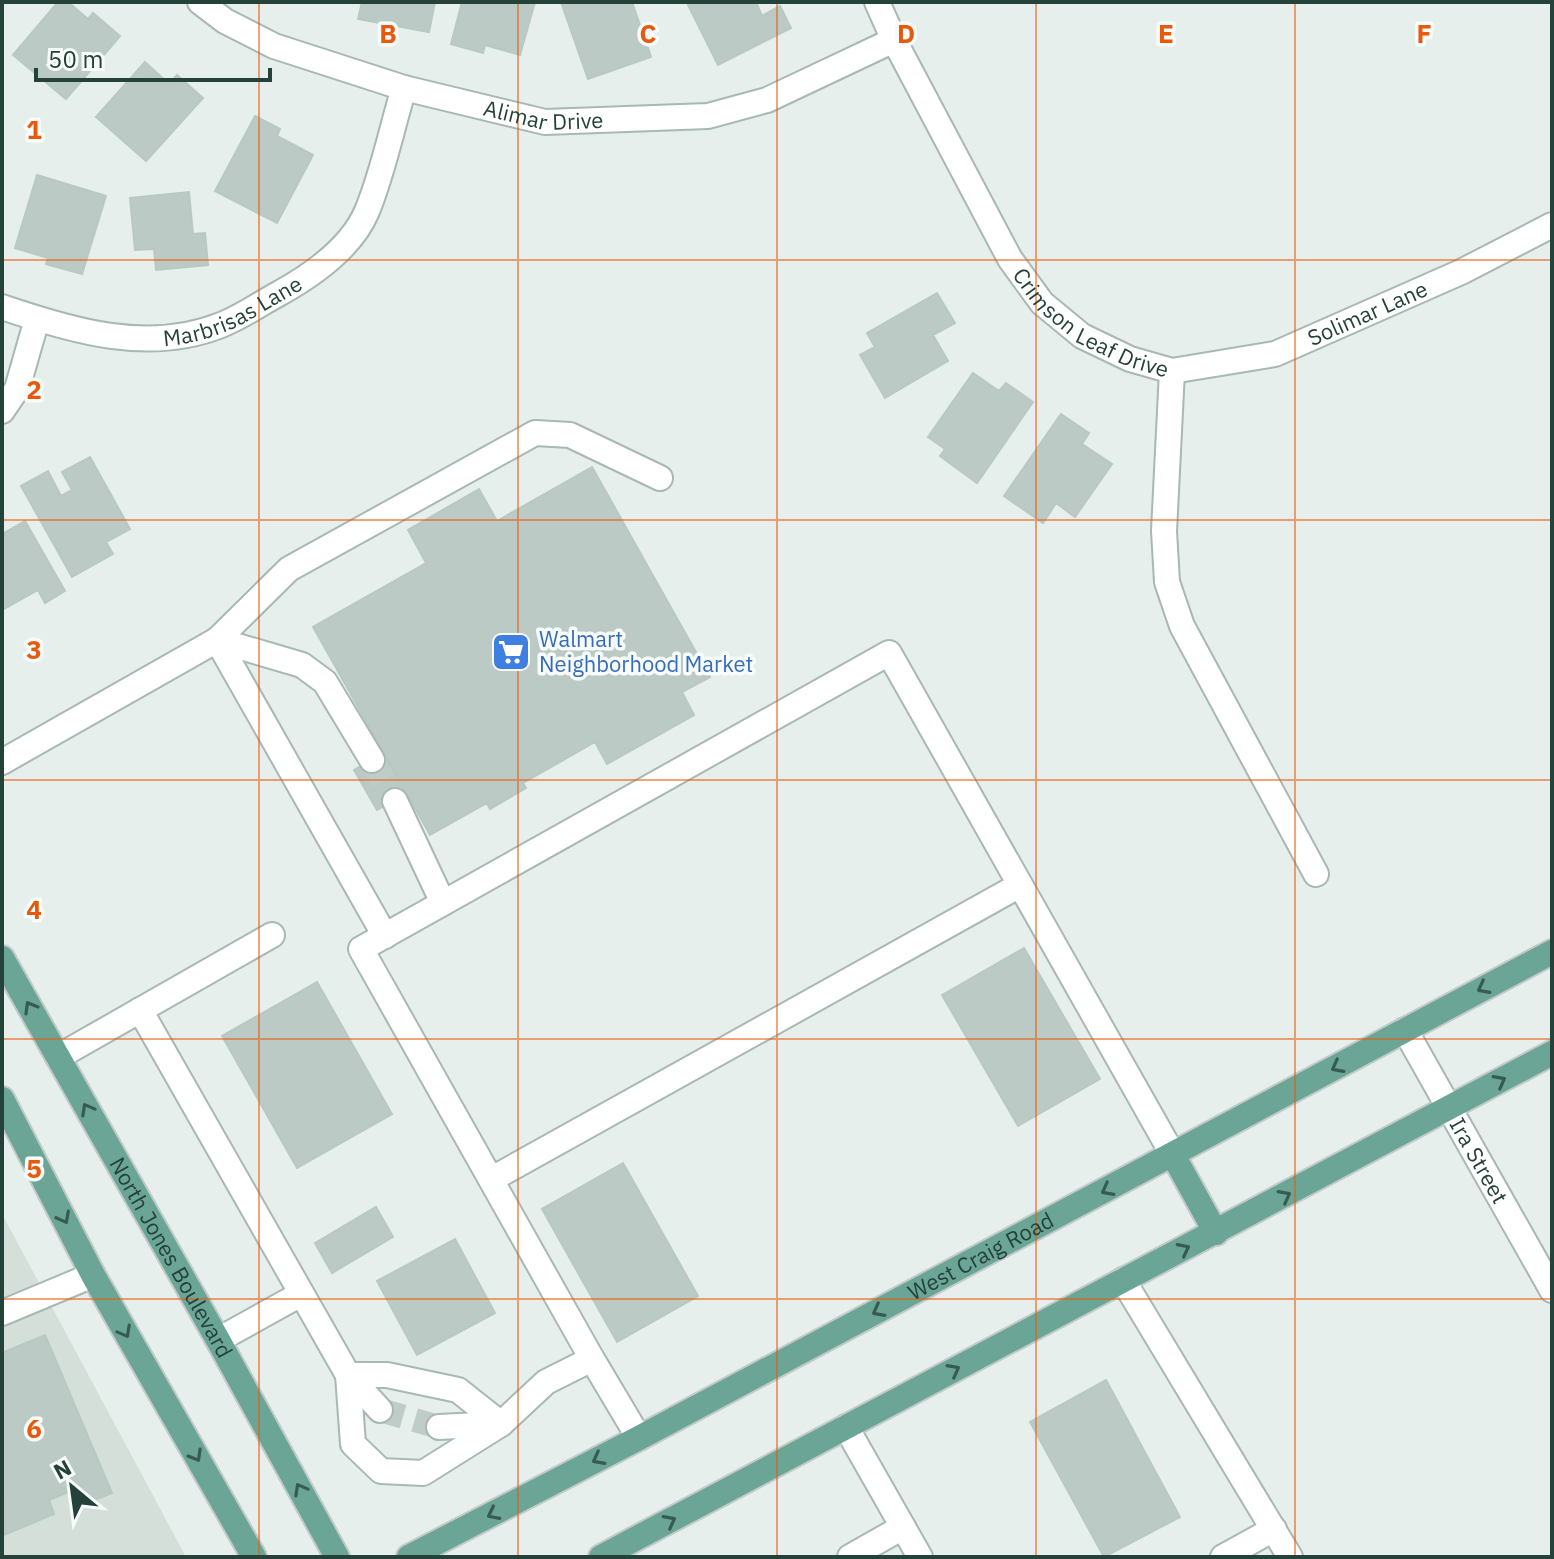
<svg xmlns="http://www.w3.org/2000/svg" width="1554" height="1559" viewBox="0 0 1554 1559" font-family="'IBM Plex Sans',sans-serif">
	<style>
		.built { fill: #d4dfda }
		.building { fill: #bbcac4; stroke: #b8c9c2; stroke-width: 2 }
		.lines { fill: none; stroke-linecap: round; stroke-linejoin: round }
		.minor-tunnel { stroke: #bfccc8; stroke-width: 24; stroke-dasharray: 24 12; stroke-linecap: butt }
		.minor-casing { stroke: #a8b8b2; stroke-width: 28 }
		.major-casing { stroke: #c2cac8; stroke-width: 28 }
		.minor { stroke: #fff; stroke-width: 24 }
		.major { stroke: #6aa596; stroke-width: 24 }
		.oneway { stroke: #365b51 }
		.grid { fill: none; stroke: #e8590c; stroke-width: 2; stroke-opacity: 0.55 }
		.labels { text-anchor: middle; stroke-width: 7; stroke-linejoin: round; paint-order: stroke }
		.street-label { font-size: 22px; fill: #24423a; stroke: #f7fbf9 }
		.shop-label { font-size: 22px; fill: #366cbe; stroke: #f7fbf9; text-anchor: start }
		.grid-label { font-size: 26px; text-anchor: middle; font-weight: bold; fill: #e8590c; stroke: #f7fbf9; stroke-width: 7; stroke-linejoin: round; paint-order: stroke }
	</style>
	<rect width="100%" height="100%" fill="#e6efeb"/>
	<path class="built" d="M2 1214 186 1557H2Z"/>
	<path class="building" d="M58 2H68L88 19 93 13 120 36 66 99 13 55Z
		M362 2H435L429 32 358 19Z
		M462 2H535L520 55 485 45 483 53 451 44Z
		M561 2H632L651 57 588 79Z
		M694 2H756L762 16 780 6 791 28 718 65 688 5Z
		M145 62 169 84 177 75 203 98 146 161 96 117Z
		M255 116 280 129 277 136 313 155 277 223 215 191Z
		M37 175 106 196 82 274 46 264 48 258 15 248Z
		M189 192 193 234 205 233 208 265 156 270 154 249 135 250 130 198Z
		M937 293 955 323 933 335 948 361 885 398 860 355 875 347 867 333Z
		M973 373 999 391 1006 383 1033 402 977 483 940 456 945 449 928 437Z
		M1061 414 1089 433 1082 444 1112 464 1075 517 1056 503 1043 523 1004 496Z
		M90 457 130 529 106 542 113 554 72 577 21 486 48 471 61 496 72 490 62 472Z
		M592 467 710 677 682 692 694 715 607 764 595 742 523 783 526 788 490 809 487 803 430 835 313 627 426 563 408 530 479 489 497 521Z
		M25 521 65 591 45 603 38 590 2 610V534Z
		M383 753 407 794 377 810 354 770Z
		M1024 948 1100 1079 1018 1126 942 995Z
		M317 982 392 1114 297 1168 222 1036Z
		M623 1163 698 1296 617 1342 542 1209Z
		M376 1207 393 1237 332 1273 315 1243Z
		M455 1239 495 1313 417 1355 377 1281Z
		M45 1335 112 1493 78 1507 71 1491 49 1500 54 1514 4 1535 2 1353Z
		M1106 1380 1180 1517 1104 1557 1030 1422Z"/>
	<g class="lines">
		<path class="minor-tunnel" d="M372 760 395 801
			M380 1410 439 1427"/>
		<defs>
			<g id="minor">
				<path id="s1" d="M200 2 225 21 274 46 404 88 545 122 708 116 767 100 894 40"/>
				<path id="s2" d="M877 2 894 40 1010 259 1042 303 1082 336 1130 359 1172 371 1275 354 1461 272 1552 225"/>
				<path id="s3" d="M2 307C72 331 149 354 221 325 242 317 261 303 280 293 314 274 352 247 367 211 383 173 392 127 404 88"/>
				<path d="M1172 371 1164 531 1167 582 1182 626 1316 874"/>
				<path d="M2 411 17 389 37 319"/>
				<path d="M372 760 325 682 302 665 217 640 289 569 535 433 570 435 660 478"/>
				<path d="M2 762 217 640 385 936"/>
				<path d="M395 801 443 903"/>
				<path d="M140 1010 348 1375 380 1410"/>
				<path id="s4" d="M1405 1030 1552 1290"/>
				<path d="M58 1057 272 935"/>
				<path d="M492 1179 1020 885"/>
				<path d="M1123 1280 1290 1557"/>
				<path d="M2 1313 93 1275"/>
				<path d="M218 1340 301 1294"/>
				<path d="M348 1375 353 1444 381 1471 423 1473 501 1424 546 1382 592 1359"/>
				<path d="M348 1375H387L458 1390 501 1424"/>
				<path d="M439 1427 499 1424"/>
				<path d="M846 1427 920 1557"/>
				<path d="M639 1438 592 1359 361 949 889 653 1173 1155"/>
				<path d="M850 1557 903 1527"/>
				<path d="M1223 1557 1274 1529"/>
			</g>
			<g id="major">
				<path id="s5" d="M2 958 218 1340 337 1557"/>
				<path d="M2 1099 93 1275 254 1557"/>
				<path d="M1173 1155 1216 1233"/>
				<path id="s6" d="M409 1557 639 1438 1552 952"/>
				<path d="M601 1557 1552 1053"/>
			</g>
		</defs>
		<use href="#minor" class="minor-casing"/>
		<use href="#major" class="major-casing"/>
		<use href="#minor" class="minor"/>
		<use href="#major" class="major"/>
	</g>
	<defs><path id="oneway-chevron" d="M-2-3.5L2.5 0L-2 3.5" fill="none" stroke-width="1.6" stroke-linecap="round" stroke-linejoin="round" transform="scale(2)"/></defs>
	<g class="oneway">
		<use href="#oneway-chevron" transform="translate(1483 988) rotate(152)"/>
		<use href="#oneway-chevron" transform="translate(30 1007) rotate(-120)"/>
		<use href="#oneway-chevron" transform="translate(1337 1067) rotate(152)"/>
		<use href="#oneway-chevron" transform="translate(1500 1081) rotate(-28)"/>
		<use href="#oneway-chevron" transform="translate(87 1109) rotate(-119)"/>
		<use href="#oneway-chevron" transform="translate(1107 1190) rotate(152)"/>
		<use href="#oneway-chevron" transform="translate(1285 1196) rotate(-28)"/>
		<use href="#oneway-chevron" transform="translate(64 1218) rotate(62)"/>
		<use href="#oneway-chevron" transform="translate(1184 1249) rotate(-27)"/>
		<use href="#oneway-chevron" transform="translate(878 1311) rotate(152)"/>
		<use href="#oneway-chevron" transform="translate(125 1332) rotate(61)"/>
		<use href="#oneway-chevron" transform="translate(954 1370) rotate(-28)"/>
		<use href="#oneway-chevron" transform="translate(196 1456) rotate(60)"/>
		<use href="#oneway-chevron" transform="translate(598 1459) rotate(152)"/>
		<use href="#oneway-chevron" transform="translate(300 1489) rotate(-119)"/>
		<use href="#oneway-chevron" transform="translate(493 1514) rotate(153)"/>
		<use href="#oneway-chevron" transform="translate(670 1521) rotate(-28)"/>
	</g>
	<path class="grid" d="M259 2V1557M518 2V1557M777 2V1557M1036 2V1557M1295 2V1557M2 260H1552M2 520H1552M2 780H1552M2 1039H1552M2 1299H1552"/>
	<defs>
		<symbol id="supermarket-square" viewBox="-11 -11 22 22"><rect x="-9" y="-9" width="18" height="18" rx="4" fill="#3f7fe0" stroke="#f7fbf9"/><path d="M-6-5.5h2.5l.6 2H6L4.5 2H-2.5L-4.4-4H-6ZM-1.5 3.2a1.3 1.3 0 1 0 .1 0ZM3 3.2a1.3 1.3 0 1 0 .1 0Z" fill="#fff"/></symbol>
	</defs>
	<g fill-rule="evenodd">
		<use href="#supermarket-square" x="489" y="630" width="44" height="44"/>
	</g>
	<g class="labels">
		<g class="street-label">
			<text dy="8" stroke="none"><textPath href="#s1" startOffset="366">Alimar Drive</textPath></text>
			<text dy="8" stroke="none"><textPath href="#s3" startOffset="240">Marbrisas Lane</textPath></text>
			<text dy="8" stroke="none"><textPath href="#s2" startOffset="698">Solimar Lane</textPath></text>
			<text dy="8" stroke="none"><textPath href="#s2" startOffset="396">Crimson Leaf Drive</textPath></text>
			<text dy="8" stroke="none"><textPath href="#s4" startOffset="150">Ira Street</textPath></text>
			<text dy="8" stroke="none"><textPath href="#s6" startOffset="646">West Craig Road</textPath></text>
			<text dy="8" stroke="none"><textPath href="#s5" startOffset="344">North Jones Boulevard</textPath></text>
		</g>
		<g class="shop-label">
			<text x="539" y="647">Walmart<tspan x="539" dy="25">Neighborhood Market</tspan></text>
		</g>
	</g>
	<g class="grid-label">
		<text x="388" y="43">B</text>
		<text x="648" y="43">C</text>
		<text x="906" y="43">D</text>
		<text x="1166" y="43">E</text>
		<text x="1424" y="43">F</text>
		<text x="34" y="139">1</text>
		<text x="34" y="399">2</text>
		<text x="34" y="659">3</text>
		<text x="34" y="919">4</text>
		<text x="34" y="1178">5</text>
		<text x="34" y="1438">6</text>
	</g>
	<rect width="1554" height="1559" fill="none" stroke="#24423a" stroke-width="8"/>
	<g transform="translate(72 1487) rotate(331)" stroke="#f7fbf9" stroke-width="6" paint-order="stroke">
	<path d="M0-6L14 30L0 20L-14 30Z" fill="#24423a"/>
	<text y="-12" font-size="22" font-weight="bold" text-anchor="middle" fill="#24423a">N</text>
	</g>
	<path d="M36 68v12h234v-12" fill="none" stroke="#24423a" stroke-width="4"/>
	<text x="48" y="68" font-size="24" fill="#24423a" stroke="#f7fbf9" stroke-width="6" paint-order="stroke">50 m</text>
</svg>
